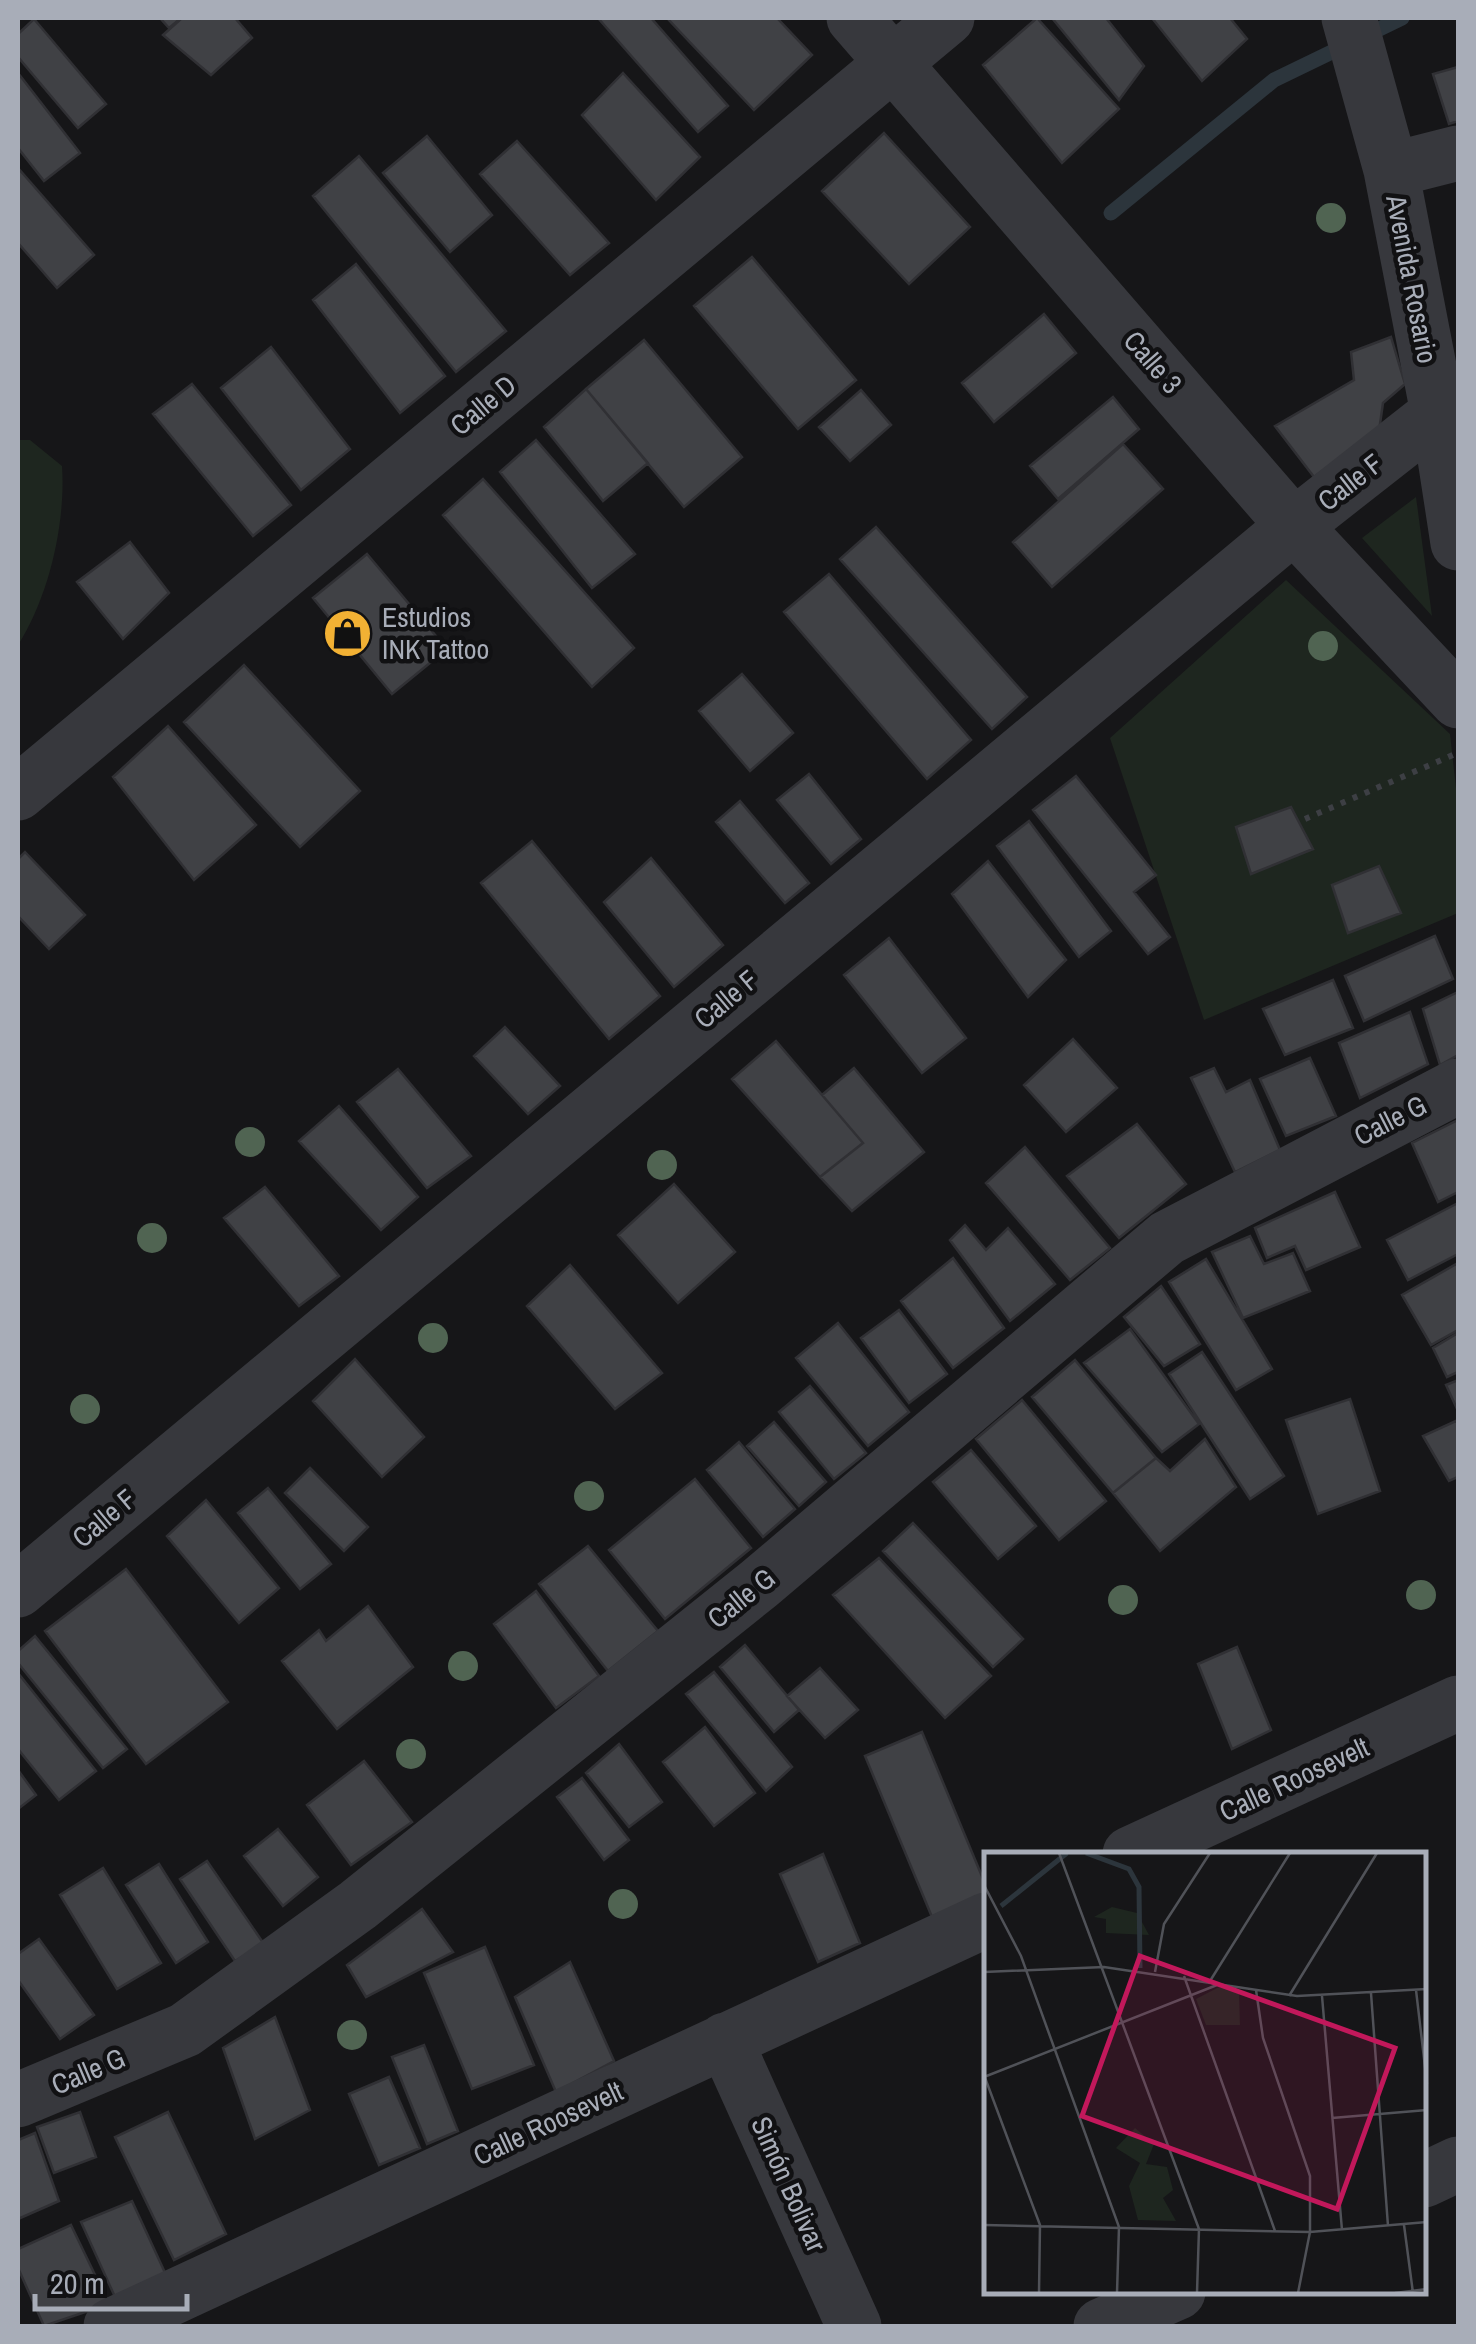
<svg xmlns="http://www.w3.org/2000/svg" width="1476" height="2344" viewBox="0 0 1476 2344" font-family="'Archivo Narrow',sans-serif">
	<style>
		.green { fill: #1e261f }
		.lines { fill: none; stroke-linecap: round; stroke-linejoin: round }
		.stream { stroke: #2c353c; stroke-width: 15 }
		.building { fill: #404145; stroke: #303034; stroke-width: 2.5 }
		.path { stroke: #3d3f44; stroke-width: 6; stroke-dasharray: 5 8; stroke-linecap: butt }
		.minor { stroke: #37383d; stroke-width: 55 }
		.tree { fill: #506452 }
		.labels { text-anchor: middle; stroke-width: 9; stroke-linejoin: round; paint-order: stroke }
		.street-label { font-size: 28px; fill: #a8adb8; stroke: #111113 }
		.poi-label { font-size: 28px; fill: #a8adb8; stroke: #111113; text-anchor: start }
		.inset-river { fill: none; stroke: #2c353c; stroke-width: 5 }
		.inset-road { fill: none; stroke: #505258; stroke-width: 2.5 }
		.view { fill: #c2185b; fill-opacity: 0.15; stroke: #c2185b; stroke-width: 5 }
		.inset-edge { fill: none; stroke: #a8adb8; stroke-width: 5 }
	</style>
	<rect width="100%" height="100%" fill="#161618"/>
	<path class="green" d="M18 440H30L62 466C66 522 49 597 18 645Z
		M1416 497 1432 616 1362 538Z
		M1286 580 1450 734 1458 806V913L1204 1020 1110 738Z"/>
	<g class="lines">
		<path class="stream" d="M1111 213 1274 80 1402 18"/>
	</g>
	<path class="building" d="M160 18H181L169 28Z
		M182 18H235L252 38 211 75 163 35Z
		M598 18H651L728 106 698 132Z
		M667 18H777L812 55 754 110Z
		M1037 18 1119 109 1062 163 983 65Z
		M1052 18H1106L1144 66 1119 100Z
		M1152 18H1230L1247 39 1202 81Z
		M34 19 106 104 78 128 18 57V34Z
		M1458 67V121L1449 124 1433 74Z
		M18 73 80 153 44 181 18 148Z
		M623 73 700 157 656 200 582 115Z
		M884 133 970 227 909 284 822 191Z
		M427 136 492 215 450 252 383 173Z
		M517 141 609 243 570 275 480 174Z
		M359 156 506 331 456 372 313 196Z
		M18 168 94 255 57 288 18 243Z
		M752 257 856 380 798 429 694 306Z
		M356 264 445 376 400 413 313 300Z
		M1044 314 1076 353 994 422 962 383Z
		M1391 337 1405 384 1383 403 1379 431 1314 477 1275 426 1354 380 1351 352Z
		M644 340 742 457 684 507 586 389Z
		M271 347 350 449 301 490 221 388Z
		M192 384 291 505 253 536 153 414Z
		M586 389 648 463 603 501 544 427Z
		M861 390 891 425 850 461 819 427Z
		M1113 397 1139 429 1058 499 1030 466Z
		M536 440 635 554 592 588 500 472Z
		M1123 444 1163 489 1052 587 1013 542Z
		M483 479 634 648 592 687 443 515Z
		M876 527 1027 697 992 729 840 559Z
		M130 542 169 593 123 639 77 582Z
		M367 554 447 649 392 694 313 598Z
		M829 574 971 740 927 779 784 612Z
		M244 665 360 791 300 847 184 722Z
		M742 674 793 733 750 771 699 711Z
		M168 726 256 825 194 880 113 777Z
		M809 774 861 839 831 864 777 800Z
		M1076 776 1156 875 1134 892 1170 937 1148 954 1033 810Z
		M740 801 809 883 785 903 716 822Z
		M1291 807 1313 849 1251 874 1236 827Z
		M1029 821 1111 931 1079 957 997 846Z
		M532 841 660 996 609 1039 481 883Z
		M25 852 85 915 49 949 18 916V859Z
		M651 858 723 945 674 987 604 902Z
		M988 861 1066 960 1028 997 952 894Z
		M1379 866 1401 913 1348 933 1332 885Z
		M1435 936 1453 979 1364 1021 1345 976Z
		M889 938 966 1038 922 1073 844 975Z
		M1333 980 1353 1028 1285 1055 1263 1009Z
		M1458 992V1055L1440 1065 1423 1009Z
		M1410 1012 1428 1064 1360 1098 1339 1043Z
		M505 1027 560 1086 528 1114 474 1056Z
		M1073 1039 1117 1088 1066 1132 1024 1085Z
		M776 1041 863 1143 820 1177 732 1079Z
		M1310 1058 1336 1116 1286 1136 1260 1079Z
		M854 1068 924 1152 852 1211 820 1177 863 1143 822 1095Z
		M1214 1068 1226 1092 1250 1080 1280 1150 1235 1172 1191 1078Z
		M398 1069 471 1156 427 1188 357 1102Z
		M339 1106 418 1197 381 1230 299 1141Z
		M1458 1120V1192L1438 1202 1412 1143Z
		M1137 1124 1186 1184 1119 1238 1067 1176Z
		M1025 1147 1110 1248 1070 1280 986 1183Z
		M674 1184 735 1252 678 1303 618 1235Z
		M265 1187 339 1276 299 1306 224 1218Z
		M1335 1192 1360 1247 1306 1270 1295 1246 1267 1258 1255 1228Z
		M1458 1203V1254L1408 1280 1387 1240Z
		M965 1225 986 1250 1008 1228 1055 1284 1010 1321 950 1240Z
		M1250 1236 1264 1264 1293 1253 1310 1291 1243 1318 1212 1252Z
		M953 1258 1004 1328 953 1368 901 1301Z
		M1206 1259 1272 1369 1236 1390 1169 1282Z
		M1458 1263V1330L1431 1345 1402 1295Z
		M570 1265 662 1373 615 1409 527 1306Z
		M1161 1286 1200 1344 1164 1366 1124 1317Z
		M899 1310 947 1374 909 1403 861 1338Z
		M838 1323 909 1412 868 1446 796 1358Z
		M1130 1329 1199 1424 1162 1452 1084 1363Z
		M1458 1333V1372L1447 1377 1433 1348Z
		M1202 1352 1284 1476 1250 1499 1169 1374Z
		M355 1359 424 1437 382 1477 313 1401Z
		M1075 1360 1156 1458 1113 1493 1032 1397Z
		M1458 1380V1411L1446 1385Z
		M810 1386 866 1453 834 1479 779 1412Z
		M1350 1399 1380 1491 1318 1514 1286 1420Z
		M1022 1400 1106 1501 1059 1540 976 1439Z
		M1458 1420V1477L1449 1481 1423 1436Z
		M774 1422 826 1482 799 1506 747 1446Z
		M1205 1439 1236 1487 1160 1551 1113 1493 1156 1458 1170 1471Z
		M739 1442 795 1509 763 1537 707 1470Z
		M971 1450 1036 1526 998 1559 933 1482Z
		M310 1468 368 1527 344 1551 285 1493Z
		M695 1479 751 1548 665 1619 609 1550Z
		M268 1488 331 1564 300 1589 238 1513Z
		M206 1500 279 1588 239 1623 167 1536Z
		M913 1523 1023 1639 993 1667 883 1551Z
		M588 1546 658 1631 608 1671 539 1584Z
		M879 1558 991 1676 945 1718 833 1595Z
		M126 1569 228 1702 146 1764 45 1631Z
		M536 1591 599 1676 556 1708 494 1624Z
		M368 1606 413 1667 337 1729 282 1661 319 1630 326 1641Z
		M35 1636 127 1749 103 1768 18 1663V1651Z
		M745 1645 799 1710 774 1732 720 1667Z
		M1237 1647 1271 1730 1232 1749 1198 1664Z
		M820 1668 858 1710 825 1738 787 1696Z
		M714 1672 792 1767 766 1791 686 1694Z
		M18 1673 96 1771 59 1800 18 1749Z
		M705 1727 755 1793 714 1826 663 1762Z
		M922 1732 986 1886V1894L932 1917 865 1756Z
		M619 1744 662 1802 629 1827 586 1773Z
		M364 1761 412 1822 351 1865 307 1805Z
		M18 1770 36 1795 18 1809Z
		M582 1778 629 1840 604 1860 557 1797Z
		M278 1829 318 1877 283 1906 244 1856Z
		M823 1854 860 1943 818 1962 780 1874Z
		M207 1861 264 1944 235 1961 180 1879Z
		M159 1864 208 1942 176 1963 126 1885Z
		M103 1868 161 1963 117 1989 60 1895Z
		M422 1909 453 1952 366 1997 347 1965Z
		M39 1939 94 2015 60 2039 18 1980V1954Z
		M485 1947 534 2065 472 2089 424 1973Z
		M570 1962 614 2061 556 2092 515 1997Z
		M275 2017 310 2110 255 2139 223 2048Z
		M424 2045 458 2131 427 2144 392 2057Z
		M389 2077 420 2148 379 2165 349 2094Z
		M80 2112 96 2157 54 2173 37 2127Z
		M168 2112 226 2234 174 2260 115 2137Z
		M35 2133 59 2201 18 2219V2140Z
		M132 2201 167 2277 115 2297 81 2222Z
		M71 2225 109 2304 44 2326 18 2268V2249Z"/>
	<g class="lines">
		<path class="path" d="M1305 819 1453 755"/>
		<path class="minor" d="M854 18 1294 526 1458 701
			M1349 18 1391 170 1438 413 1458 543
			M1391 170 1458 153
			M18 793 947 18
			M18 1590 1294 526 1438 413
			M1130 1854 1458 1703
			M725 2040 854 2326
			M18 2100 185 2030 358 1905 759 1584 1167 1238 1458 1086
			M1424 2180 1458 2164
			M111 2326 986 1920
			M1101 2326 1178 2292"/>
	</g>
	<g class="tree">
		<circle cx="1331" cy="218" r="15"/>
		<circle cx="1323" cy="646" r="15"/>
		<circle cx="250" cy="1142" r="15"/>
		<circle cx="662" cy="1165" r="15"/>
		<circle cx="152" cy="1238" r="15"/>
		<circle cx="433" cy="1338" r="15"/>
		<circle cx="85" cy="1409" r="15"/>
		<circle cx="589" cy="1496" r="15"/>
		<circle cx="1421" cy="1595" r="15"/>
		<circle cx="1123" cy="1600" r="15"/>
		<circle cx="463" cy="1666" r="15"/>
		<circle cx="411" cy="1754" r="15"/>
		<circle cx="623" cy="1904" r="15"/>
		<circle cx="352" cy="2035" r="15"/>
	</g>
	<defs>
		<symbol id="shop-disc" viewBox="-11 -11 22 22"><circle r="9.5" fill="#f2b134" stroke="#111113"/><path d="M-5-2.5h2.3a2.7 3.5 0 0 1 5.4 0H5L5.5 6h-11ZM-1.5-2.5h3a1.5 2.3 0 0 0-3 0Z" fill="#111"/></symbol>
	</defs>
	<g fill-rule="evenodd">
		<use href="#shop-disc" x="320" y="606" width="55" height="55"/>
	</g>
	<g class="labels">
		<g class="street-label">
			<text transform="translate(1412 279) rotate(79)" y="10">Avenida Rosario</text>
			<text transform="translate(1153 362) rotate(49)" y="10">Calle 3</text>
			<text transform="translate(483 405) rotate(-40)" y="10">Calle D</text>
			<text transform="translate(1350 482) rotate(-38)" y="10">Calle F</text>
			<text transform="translate(726 999) rotate(-40)" y="10">Calle F</text>
			<text transform="translate(1390 1120) rotate(-27)" y="10">Calle G</text>
			<text transform="translate(104 1518) rotate(-40)" y="10">Calle F</text>
			<text transform="translate(741 1598) rotate(-39)" y="10">Calle G</text>
			<text transform="translate(1294 1779) rotate(-25)" y="10">Calle Roosevelt</text>
			<text transform="translate(88 2071) rotate(-23)" y="10">Calle G</text>
			<text transform="translate(548 2123) rotate(-25)" y="10">Calle Roosevelt</text>
			<text transform="translate(789 2184) rotate(66)" y="10">Simón Bolivar</text>
		</g>
		<g class="poi-label">
			<text x="382" y="627">Estudios<tspan x="382" dy="32">INK Tattoo</tspan></text>
		</g>
	</g>
	<g transform="translate(984 1852)">
		<rect width="442" height="442" fill="#161618"/>
		<path d="M128 55 153 61 165 83 122 81V67L110 65ZM235 135 255 140 256 173H222L212 147ZM151 276 170 292 162 312 183 315 189 338 179 346 192 369 154 368 145 334 156 311 132 296Z" fill="#1e261f"/>
		<path class="inset-river" d="M102 1 145 17 155 35 156 116M17 54 83 1"/>
		<path class="inset-road" d="M75 1 215 377 213 441M0 33 37 104 135 375 133 441M0 120 120 115 313 144 443 137M171 120 180 72 226 1M200 124 291 379M226 129 306 1M272 138 279 186 326 324V380L314 441M432 138 443 232M387 141 404 374M305 144 393 1M338 144 358 378M0 223 56 373 55 441M0 225 233 133M348 266 443 258M0 373 326 380 443 370M420 373 429 441M411 441 443 437"/>
		<path class="view" d="M156 104 411 196 353 357 98 264Z"/>
		<rect width="442" height="442" class="inset-edge"/>
	</g>
	<rect width="1476" height="2344" fill="none" stroke="#a8adb8" stroke-width="40"/>
	<path d="M35 2294v15h152v-15" fill="none" stroke="#a8adb8" stroke-width="5"/>
	<text x="50" y="2294" font-size="30" fill="#a8adb8" stroke="#111113" stroke-width="8" paint-order="stroke">20 m</text>
</svg>
